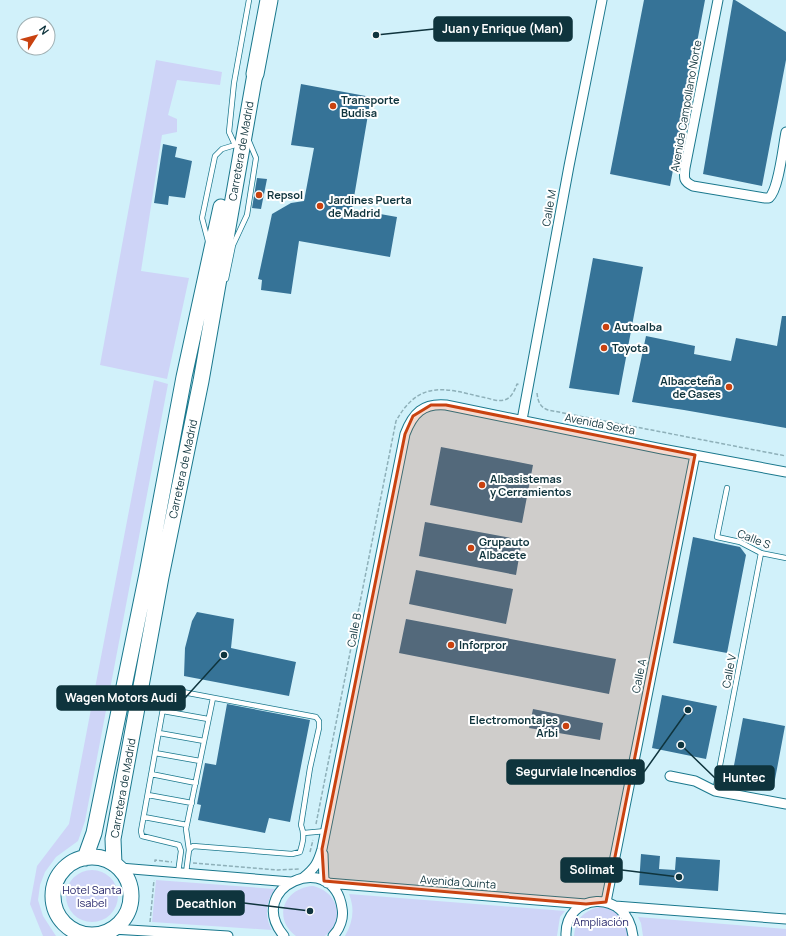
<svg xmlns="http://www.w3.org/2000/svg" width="786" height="936" viewBox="0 0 786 936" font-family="Manrope,sans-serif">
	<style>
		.green { fill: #ced4f7 }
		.building { fill: #367397 }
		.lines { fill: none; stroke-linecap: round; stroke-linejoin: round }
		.lane-casing { stroke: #1a788d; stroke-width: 6 }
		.street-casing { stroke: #1a788d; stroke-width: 11 }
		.primary-casing { stroke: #1a788d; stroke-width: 17 }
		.highway-casing { stroke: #1a788d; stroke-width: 19 }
		.path { stroke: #8eb0b9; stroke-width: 1.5; stroke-dasharray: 4 2; stroke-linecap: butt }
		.lane { stroke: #fff; stroke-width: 4.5 }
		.street { stroke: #fff; stroke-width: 9 }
		.primary { stroke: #fff; stroke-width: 15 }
		.highway { stroke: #fff; stroke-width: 17 }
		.marked { fill: #c94210; fill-opacity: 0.2; stroke: #c94210; stroke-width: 3; stroke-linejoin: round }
		.poi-dot { fill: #c94210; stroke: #fff; stroke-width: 1.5 }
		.labels { text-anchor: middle; stroke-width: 4; stroke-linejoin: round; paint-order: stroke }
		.poi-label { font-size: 11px; font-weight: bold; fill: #0f343d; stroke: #fff; text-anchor: start }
		.street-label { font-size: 11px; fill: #0f343d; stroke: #fff }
		.park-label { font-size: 11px; fill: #28296c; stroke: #fff }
		.leader { fill: none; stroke: #0f343d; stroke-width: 1.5 }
		.callout-dot { fill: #0f343d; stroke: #fff; stroke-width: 1.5 }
		.callout { fill: #0f343d; stroke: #0f343d; stroke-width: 1.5 }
		.callout-label { font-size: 12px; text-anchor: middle; font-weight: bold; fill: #fff }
	</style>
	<rect width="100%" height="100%" fill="#d1f1fa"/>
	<path class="green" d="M156 60 222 72 220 85 177 80 168 115 177 119V132L162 135 141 271 189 278 167 379 100 365Z
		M154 380 168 384 85 821 78 841 56 857 45 872 40 885 38 900 43 916 56 936H43L30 904 37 866 69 824Z
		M66 896a26 26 0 1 1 52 0a26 26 0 1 1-52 0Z
		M156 880 275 889C266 901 264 917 272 930L152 922Z
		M313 886C338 892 346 919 325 936H296C272 918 284 888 313 886Z
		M349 894 565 911 560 917 557 936H345C353 922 355 909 349 894Z
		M599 907C615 908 628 919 628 936H574C575 920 583 911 599 907Z
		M638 917 786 929V936H643L641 923Z"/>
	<path class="building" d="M644 0H705L670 186 610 174Z
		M733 0H735L786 32V60L762 186 703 174Z
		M301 84 371 97 352 209 397 217 390 257 299 241 291 294 261 290 262 280 258 279 272 214 291 203 304 201 314 148 291 145Z
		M163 144 177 147 175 157 192 161 185 198 169 196 168 205 154 203Z
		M257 178 267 179 261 209 252 208Z
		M593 258 643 267 619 395 569 388Z
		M782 316H786V428L684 410 632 402 646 336 695 346 694 354 731 361 736 338 777 346Z
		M441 447 533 465 522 523 430 505Z
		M425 522 522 540 516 575 419 556Z
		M693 537 740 547 746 555 727 653 673 643Z
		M416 570 513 589 506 624 409 604Z
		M197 612 234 619 231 648 296 662 289 696 184 676 185 648 192 621Z
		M406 619 616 659 609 694 399 653Z
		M662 695 717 706 706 759 652 748Z
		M227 704 310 720 290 822 269 818 265 833 198 820 201 805 197 804 205 763 216 765Z
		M533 709 603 723 600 740 529 728Z
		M743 718 785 726 773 790 731 781Z
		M641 854 660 856 659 869 675 870 676 857 720 860 718 891 639 885Z"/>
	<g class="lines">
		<defs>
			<path id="lane" d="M208 241 202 218 215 156 222 149 235 145 229 132 234 83 249 0
				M226 279 233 245 247 215 256 158 248 139
				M727 488 717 537 740 542 761 553 786 558
				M163 711 208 719
				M159 733 204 741
				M155 753 200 761
				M151 774 196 783
				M715 791 761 553
				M148 795 192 803
				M144 817 187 825
				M304 833 326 831
				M189 850 186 829 213 698
				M178 873 181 851 179 845 142 836 141 831 166 692 168 690H172L316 717 319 721V728L310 768 301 825C305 835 303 842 300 852L292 854 193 846 189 850 186 873"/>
			<path id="street" d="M718 0 685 168C684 178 683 181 693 186L765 198H769C779 189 783 146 786 132
				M522 420 569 166 602 0
				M670 776 695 781 715 791 786 804
				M323 854 324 881
				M120 868 291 882
				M304 877C315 868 318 863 322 849L405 434C413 413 423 403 446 405L662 449 786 472
				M327 883 586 904
				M606 902 695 455
				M615 906 786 919
				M113 929 228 936
				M284 936C243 887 333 848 342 908 344 918 340 929 333 936
				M566 936C564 893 627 887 633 936"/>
			<path id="primary" d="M53 896a39 39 0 1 1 78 0a39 39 0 1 1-78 0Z
				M85 858 94 833 147 574 184 377 221 207
				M114 864 113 839 161 577 201 381 255 74"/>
			<path id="highway" d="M255 74 269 0"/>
		</defs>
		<use href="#lane" class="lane-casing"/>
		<use href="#street" class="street-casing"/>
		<use href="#primary" class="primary-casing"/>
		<use href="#highway" class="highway-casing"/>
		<path class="path" d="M537 393C538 402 540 407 548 410L786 456
			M316 824 396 421C419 380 444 388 482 397 489 398 497 402 504 400 511 399 515 390 517 384L520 385
			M310 852 313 840
			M155 862V860L172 862
			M193 863 278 870 299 869
			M150 922 154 880"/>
		<use href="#lane" class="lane"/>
		<use href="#street" class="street"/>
		<use href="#primary" class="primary"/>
		<use href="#highway" class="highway"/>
	</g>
	<path class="marked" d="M431 405H446L695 455 606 902 586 904 324 881 322 849 405 434 413 416Z"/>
	<g class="poi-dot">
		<circle cx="333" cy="106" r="4"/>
		<circle cx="259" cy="195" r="4"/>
		<circle cx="320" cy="206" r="4"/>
		<circle cx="606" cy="327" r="4"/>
		<circle cx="604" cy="348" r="4"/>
		<circle cx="729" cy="387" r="4"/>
		<circle cx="482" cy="485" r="4"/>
		<circle cx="471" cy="548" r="4"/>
		<circle cx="451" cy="645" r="4"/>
		<circle cx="566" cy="726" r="4"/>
	</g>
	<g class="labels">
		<g class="poi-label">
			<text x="341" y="104">Transporte<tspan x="341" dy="13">Budisa</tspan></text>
			<text x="267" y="199">Repsol</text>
			<text x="328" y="204">Jardines Puerta<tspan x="328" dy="13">de Madrid</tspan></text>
			<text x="614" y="331">Autoalba</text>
			<text x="612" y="352">Toyota</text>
			<text x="721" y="385" text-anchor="end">Albaceteña<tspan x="721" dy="13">de Gases</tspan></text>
			<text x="490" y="483">Albasistemas<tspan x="490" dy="13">y Cerramientos</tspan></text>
			<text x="479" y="546">Grupauto<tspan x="479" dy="13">Albacete</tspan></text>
			<text x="459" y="649">Inforpror</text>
			<text x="558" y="724" text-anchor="end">Electromontajes<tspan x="558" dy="13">Arbi</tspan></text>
		</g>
		<g class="street-label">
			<text transform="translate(686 106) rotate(-80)" y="4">Avenida Campollano Norte</text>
			<text transform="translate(241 151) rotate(-80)" y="4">Carretera de Madrid</text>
			<text transform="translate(549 208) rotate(-80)" y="4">Calle M</text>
			<text transform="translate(600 424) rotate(11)" y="4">Avenida Sexta</text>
			<text transform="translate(183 469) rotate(-78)" y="4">Carretera de Madrid</text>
			<text transform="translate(754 539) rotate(21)" y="4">Calle S</text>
			<text transform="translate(354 630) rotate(-79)" y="4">Calle B</text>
			<text transform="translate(729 671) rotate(-79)" y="4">Calle V</text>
			<text transform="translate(639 676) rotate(-79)" y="4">Calle A</text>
			<text transform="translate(123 788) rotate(-80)" y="4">Carretera de Madrid</text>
			<text transform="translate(458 882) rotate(4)" y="4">Avenida Quinta</text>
		</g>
		<g class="park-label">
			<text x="92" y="894">Hotel Santa<tspan x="92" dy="13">Isabel</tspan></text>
			<text x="601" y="926">Ampliación</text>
		</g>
	</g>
	<path class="leader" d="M376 35L434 29M224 655L185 698M688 710L644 772M681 745L715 778M679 877L622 870M310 911L244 903"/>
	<g class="callout-dot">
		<circle cx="376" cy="35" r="4"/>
		<circle cx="224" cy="655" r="4"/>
		<circle cx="688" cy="710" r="4"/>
		<circle cx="681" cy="745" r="4"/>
		<circle cx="679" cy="877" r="4"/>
		<circle cx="310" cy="911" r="4"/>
	</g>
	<g class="callout">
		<rect x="434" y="17" width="138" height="24" rx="4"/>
		<rect x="57" y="686" width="128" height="24" rx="4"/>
		<rect x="507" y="760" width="137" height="24" rx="4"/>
		<rect x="715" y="766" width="59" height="24" rx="4"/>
		<rect x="561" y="858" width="61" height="24" rx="4"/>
		<rect x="168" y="891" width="76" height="24" rx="4"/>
	</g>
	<g class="callout-label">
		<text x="503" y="33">Juan y Enrique (Man)</text>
		<text x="121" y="702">Wagen Motors Audi</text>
		<text x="576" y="776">Segurviale Incendios</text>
		<text x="744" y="782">Huntec</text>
		<text x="592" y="874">Solimat</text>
		<text x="206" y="908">Decathlon</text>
	</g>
	<g transform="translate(36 36) rotate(54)"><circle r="19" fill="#ffffff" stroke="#9faeb1"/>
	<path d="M0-3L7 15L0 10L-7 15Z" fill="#c94210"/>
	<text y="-6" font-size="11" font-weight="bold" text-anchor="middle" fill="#0f343d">N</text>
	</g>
</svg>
